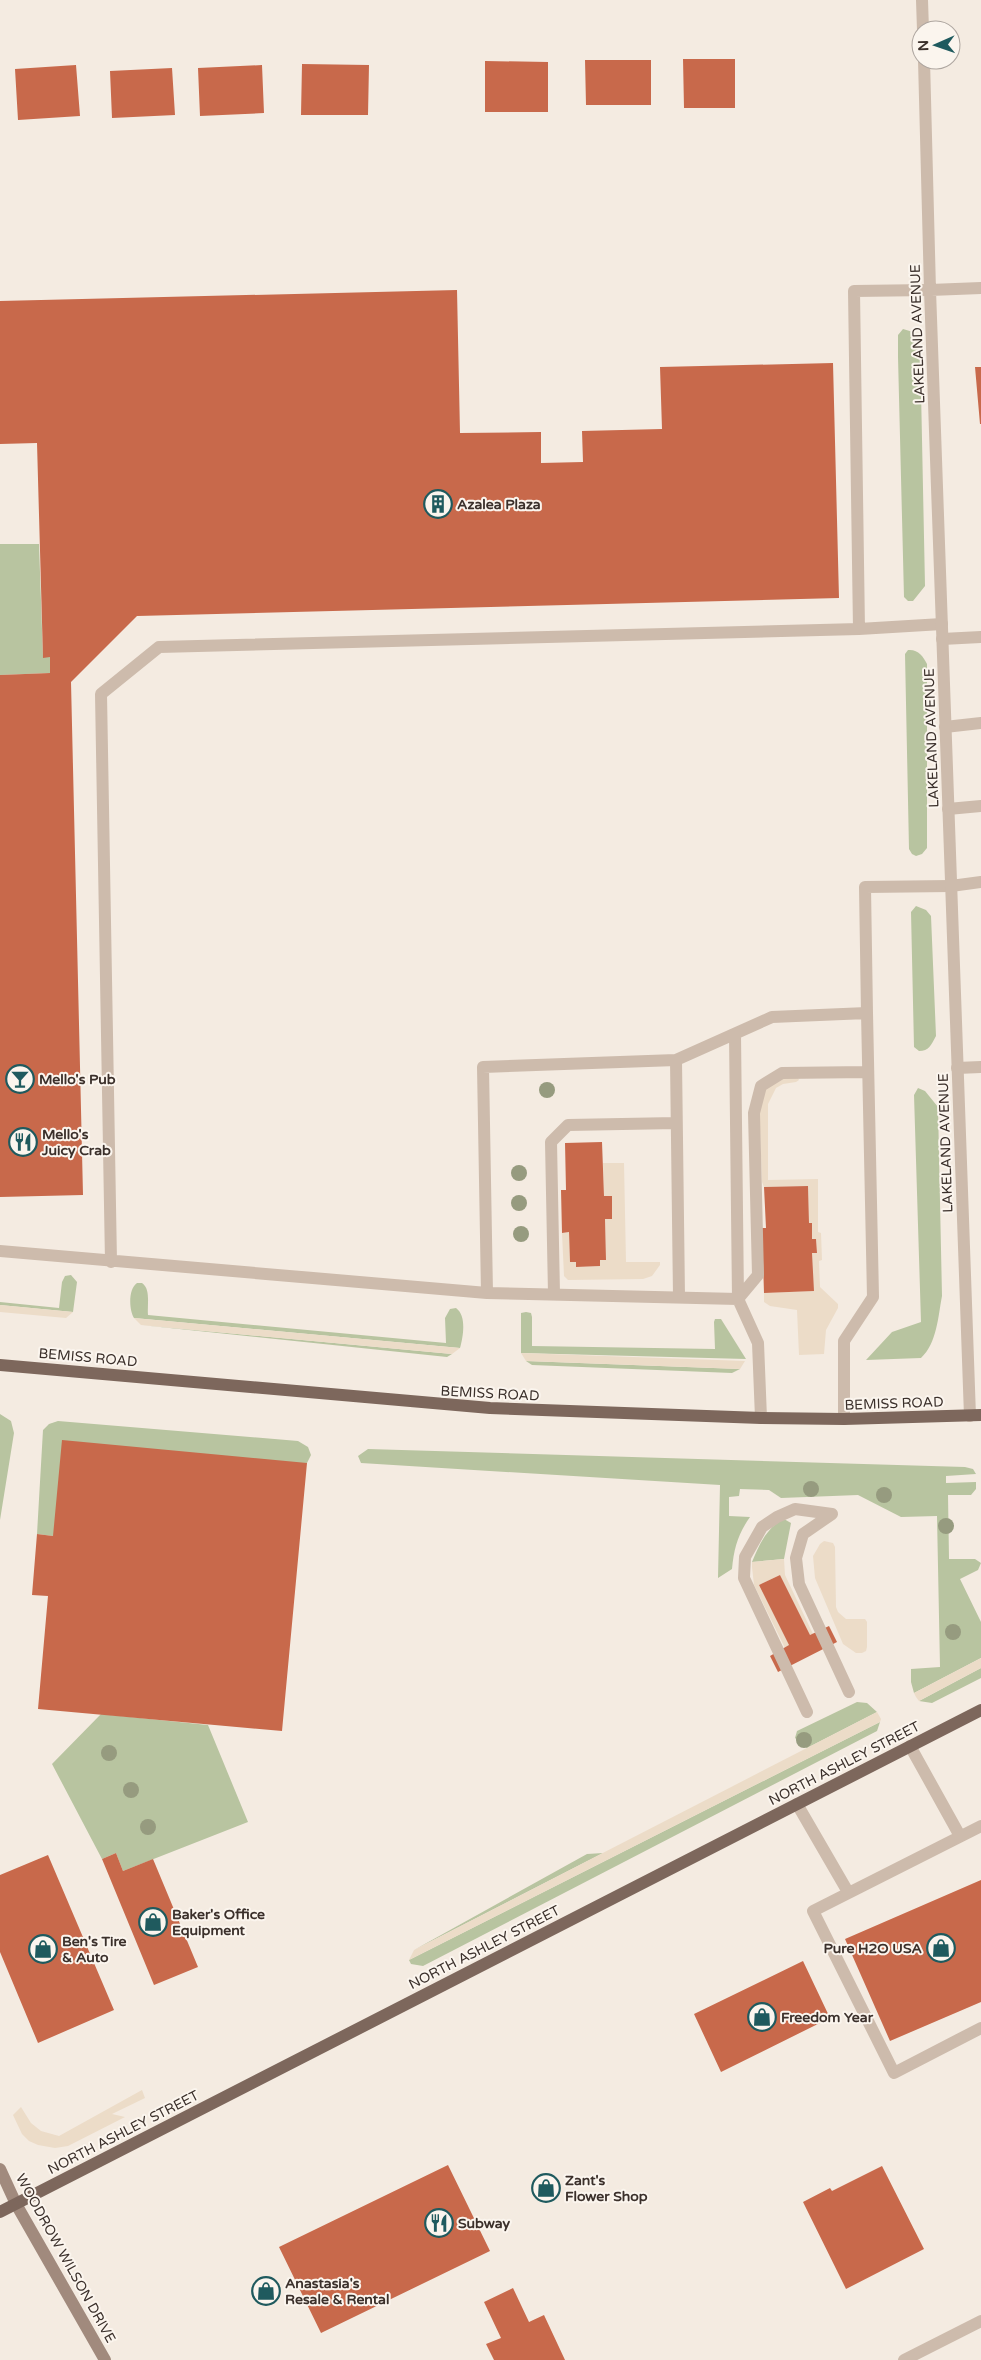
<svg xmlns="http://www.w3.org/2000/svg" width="981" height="2360" viewBox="0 0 981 2360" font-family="'Varela Round',sans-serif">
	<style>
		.green { fill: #b8c4a0 }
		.plaza { fill: #ecdcc8 }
		.building { fill: #c8694b }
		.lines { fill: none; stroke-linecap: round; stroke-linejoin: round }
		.lane { stroke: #cdbbac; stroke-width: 12 }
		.street { stroke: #cdbbac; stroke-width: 12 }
		.secondary { stroke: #a18a7d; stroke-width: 12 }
		.primary { stroke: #7d675c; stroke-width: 12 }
		.tree { fill: #969b7f }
		.labels { text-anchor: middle; stroke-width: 4; stroke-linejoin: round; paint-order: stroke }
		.street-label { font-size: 14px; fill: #3b302b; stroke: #fbf5ee }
		.poi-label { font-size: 14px; font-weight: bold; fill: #3b302b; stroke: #fbf5ee; text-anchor: start }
	</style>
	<rect width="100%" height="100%" fill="#f4ebe1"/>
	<path class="green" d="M903 329 913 332 920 341 925 586 913 601H908L904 597 898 357V335Z
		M0 544H39L43 657H50V673L0 675Z
		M908 650C918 649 923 656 927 664V848L922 854 916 856 912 854 909 849 905 654Z
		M916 906 926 910 931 916 936 1036C931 1045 929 1051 919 1051L914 1047 911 912Z
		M918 1088 925 1091 938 1107 942 1296C938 1317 937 1343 921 1358L866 1360 892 1332 921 1322 914 1095Z
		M71 1275 77 1282 73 1312 0 1305V1302L59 1308 62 1282 65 1276Z
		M137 1283H142C151 1289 147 1305 148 1315L446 1343 445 1318 450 1309 456 1308C467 1316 463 1337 460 1348L134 1318C129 1310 128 1289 137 1283Z
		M526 1312 531 1313 532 1317V1346L715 1349 714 1322 715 1319H721L746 1359 521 1353V1313Z
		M141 1325 452 1354 447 1357Z
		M526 1361 740 1369 732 1373 532 1365Z
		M0 1414 11 1421 14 1433 0 1520Z
		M58 1421 298 1441 308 1447 311 1455 307 1463 53 1536 37 1534 43 1430 49 1424Z
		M368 1449 965 1467 973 1469 976 1474 946 1476V1483L976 1482V1489L971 1495H948L949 1559H975L981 1563 978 1570 960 1579 981 1622V1658L914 1693 911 1682V1669L940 1667 937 1516 901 1517 858 1495 781 1498 769 1490 740 1489 739 1496 729 1497V1516L750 1517C738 1534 734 1548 732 1569L718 1578 720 1485 361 1463 358 1456Z
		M784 1519 791 1523 784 1559 752 1562C759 1545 767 1527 784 1519Z
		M981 1668V1678L932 1703 919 1701Z
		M857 1702 867 1703 877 1712 807 1748 795 1738 797 1731Z
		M101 1714 208 1725 248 1822 123 1871 116 1853 102 1859 52 1764Z
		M880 1722 877 1731 423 1966 411 1964 409 1960Z
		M603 1853 414 1950 587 1854Z"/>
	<path class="plaza" d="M797 1076 799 1080 796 1082 783 1084 776 1088 768 1104V1180L818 1179V1232L821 1233 822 1260 819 1261 820 1287 838 1304V1308L826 1330 824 1354 799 1355 797 1310 770 1306 764 1302V1293L813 1291 812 1253H817L816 1239H812V1223H809L808 1186 764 1187 762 1182 759 1103 765 1088 774 1080Z
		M603 1163H624L626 1262H660V1265L652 1276 643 1279 568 1280 564 1276 562 1233 569 1232 570 1261 576 1262V1267L600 1266V1260H606L605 1219H612L604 1196Z
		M0 1305 73 1312 66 1318 0 1312Z
		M134 1318 460 1348 452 1354 141 1325Z
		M521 1353 745 1361 740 1369 526 1361Z
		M824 1541 833 1543 835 1547 836 1607 838 1612 846 1619H865L867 1622V1647L866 1651 862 1653H856L843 1644 815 1578 813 1556 820 1544Z
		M784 1559 785 1575 813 1634 810 1635 780 1575 759 1585 789 1645 785 1648 754 1585 752 1567V1562Z
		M981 1658V1668L919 1701 916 1697 914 1693Z
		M877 1712 881 1719 880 1722 409 1960 414 1950Z
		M142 2090 145 2098 112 2114 125 2117 68 2146 55 2148 38 2145 29 2141 22 2134 13 2115 21 2107 31 2123 41 2131 59 2136Z"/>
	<path class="building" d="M683 59H735V108H684Z
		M585 60H651V105H586Z
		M485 61 548 62V112H485Z
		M302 64 369 65 368 115H301Z
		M76 65 80 116 18 120 15 69Z
		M262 65 264 113 200 116 198 68Z
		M172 68 175 115 112 118 110 71Z
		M457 290 460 433 541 432V463L583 462 582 431 662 429 660 367 833 363 839 598 137 616 71 682 83 1195 0 1197V675L50 673V657L43 658 37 443 0 444V301Z
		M975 367H981V424H980Z
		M602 1142 604 1196H612V1219H605L606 1260H600V1266L576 1267V1262H570L569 1232 562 1233 561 1190H566L565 1143Z
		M808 1186 809 1223H812V1239H816L817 1253H812L814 1291 764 1293 762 1228H766L764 1187Z
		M62 1440 307 1463 282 1731 38 1709 48 1596 32 1595 37 1534 53 1536Z
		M780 1575 810 1635 829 1626 837 1642 778 1672 770 1656 789 1645 759 1585Z
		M116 1853 123 1871 153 1859 198 1967 154 1985 102 1859Z
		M48 1855 114 2010 38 2043 0 1952V1875Z
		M981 1880V2002L890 2041 845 1939Z
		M803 1961 830 2018 721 2072 694 2014Z
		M448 2165 490 2251 321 2333 279 2247Z
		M882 2166 924 2249 846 2289 803 2202 830 2188 832 2191Z
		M513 2288 529 2322 544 2315 565 2360H494L486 2344 501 2338 484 2302Z"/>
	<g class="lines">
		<path class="lane" d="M859 629 854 291 930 290
			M942 639 981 637
			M945 727 981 723
			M948 809 981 806
			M735 1034 738 1299 758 1343 761 1418
			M676 1060 679 1297
			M957 1068 981 1067
			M0 1251 487 1293 738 1299 758 1275 754 1113 761 1086 782 1073 868 1072
			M111 1262 101 694 159 647 859 629 942 624
			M487 1293 483 1067 676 1060 772 1017 867 1013 865 887 951 886
			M554 1294 551 1142 568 1125 676 1123
			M844 1419V1341L873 1297 867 1013
			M832 1514 803 1534 796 1558 799 1584 849 1692
			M807 1712 744 1578 745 1557 762 1527 777 1517 795 1509 832 1514
			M910 1746 960 1836
			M797 1804 848 1892
			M981 1826 813 1911 894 2073 981 2028"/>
		<path class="street" d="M922 0 923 30
			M924 60 930 290 970 1416
			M930 290 981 288
			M951 886 981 882
			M904 2360 981 2321"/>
		<path class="secondary" d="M0 2169 16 2204 105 2360"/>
		<path class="primary" d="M0 1365 490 1408 761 1418 844 1419 981 1415
			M0 2212 981 1710"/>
	</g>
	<g class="tree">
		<circle cx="547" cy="1090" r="8"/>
		<circle cx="519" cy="1173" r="8"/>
		<circle cx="519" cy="1203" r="8"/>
		<circle cx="521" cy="1234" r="8"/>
		<circle cx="811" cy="1489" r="8"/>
		<circle cx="884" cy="1495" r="8"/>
		<circle cx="946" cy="1526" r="8"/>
		<circle cx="953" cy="1632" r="8"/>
		<circle cx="804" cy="1740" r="8"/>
		<circle cx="109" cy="1753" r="8"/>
		<circle cx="131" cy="1790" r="8"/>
		<circle cx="148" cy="1827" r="8"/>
	</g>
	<defs>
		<symbol id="building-ring" viewBox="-11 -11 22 22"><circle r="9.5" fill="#fbf5ee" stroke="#1f5a5e" stroke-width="1.5"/><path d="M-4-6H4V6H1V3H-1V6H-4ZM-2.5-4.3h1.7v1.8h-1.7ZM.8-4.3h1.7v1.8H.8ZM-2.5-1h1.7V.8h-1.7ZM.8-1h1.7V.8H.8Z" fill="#1f5a5e"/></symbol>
		<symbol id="bar-ring" viewBox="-11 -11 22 22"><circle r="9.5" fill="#fbf5ee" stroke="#1f5a5e" stroke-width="1.5"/><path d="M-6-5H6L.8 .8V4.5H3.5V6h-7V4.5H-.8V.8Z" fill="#1f5a5e"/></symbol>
		<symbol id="restaurant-ring" viewBox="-11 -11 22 22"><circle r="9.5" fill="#fbf5ee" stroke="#1f5a5e" stroke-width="1.5"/><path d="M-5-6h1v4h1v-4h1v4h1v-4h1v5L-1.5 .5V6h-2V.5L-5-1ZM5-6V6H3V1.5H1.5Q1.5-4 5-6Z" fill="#1f5a5e"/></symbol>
		<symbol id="shop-ring" viewBox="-11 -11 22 22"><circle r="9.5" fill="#fbf5ee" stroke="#1f5a5e" stroke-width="1.5"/><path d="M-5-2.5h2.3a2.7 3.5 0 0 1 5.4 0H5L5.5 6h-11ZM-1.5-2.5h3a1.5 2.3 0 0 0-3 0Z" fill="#1f5a5e"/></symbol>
	</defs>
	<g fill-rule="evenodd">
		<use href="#building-ring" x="422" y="488" width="32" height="32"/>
		<use href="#bar-ring" x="4" y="1063" width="32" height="32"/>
		<use href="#restaurant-ring" x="7" y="1126" width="32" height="32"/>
		<use href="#shop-ring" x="137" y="1906" width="32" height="32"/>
		<use href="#shop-ring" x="925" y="1932" width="32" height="32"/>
		<use href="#shop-ring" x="27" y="1933" width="32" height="32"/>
		<use href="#shop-ring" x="746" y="2001" width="32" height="32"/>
		<use href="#shop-ring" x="530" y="2172" width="32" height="32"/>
		<use href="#restaurant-ring" x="423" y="2207" width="32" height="32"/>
		<use href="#shop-ring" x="250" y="2275" width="32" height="32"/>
	</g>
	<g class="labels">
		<g class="street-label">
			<text transform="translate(917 334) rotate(-92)" y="5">LAKELAND AVENUE</text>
			<text transform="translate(931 738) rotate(-92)" y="5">LAKELAND AVENUE</text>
			<text transform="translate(945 1143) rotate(-92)" y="5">LAKELAND AVENUE</text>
			<text transform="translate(88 1357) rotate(5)" y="5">BEMISS ROAD</text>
			<text transform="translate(490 1393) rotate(3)" y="5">BEMISS ROAD</text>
			<text transform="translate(894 1403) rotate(-2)" y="5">BEMISS ROAD</text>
			<text transform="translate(844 1763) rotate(-27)" y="5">NORTH ASHLEY STREET</text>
			<text transform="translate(484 1947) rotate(-27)" y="5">NORTH ASHLEY STREET</text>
			<text transform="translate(123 2132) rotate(-27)" y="5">NORTH ASHLEY STREET</text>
			<text transform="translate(66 2258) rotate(61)" y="5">WOODROW WILSON DRIVE</text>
		</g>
		<g class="poi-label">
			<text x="457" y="509">Azalea Plaza</text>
			<text x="39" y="1084">Mello's Pub</text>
			<text x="42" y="1139">Mello's<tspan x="42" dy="16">Juicy Crab</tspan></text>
			<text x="172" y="1919">Baker's Office<tspan x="172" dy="16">Equipment</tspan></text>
			<text x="62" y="1946">Ben's Tire<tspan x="62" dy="16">&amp; Auto</tspan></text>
			<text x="922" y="1953" text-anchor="end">Pure H2O USA</text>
			<text x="781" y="2022">Freedom Year</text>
			<text x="565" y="2185">Zant's<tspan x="565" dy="16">Flower Shop</tspan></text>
			<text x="458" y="2228">Subway</text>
			<text x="285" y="2288">Anastasia's<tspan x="285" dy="16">Resale &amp; Rental</tspan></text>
		</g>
	</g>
	<g transform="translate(936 45) rotate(268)"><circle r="24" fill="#fbf5ee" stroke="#aea6a0"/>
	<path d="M0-4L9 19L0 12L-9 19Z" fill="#1f5a5e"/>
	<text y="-8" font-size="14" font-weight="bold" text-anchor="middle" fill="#3b302b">N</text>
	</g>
</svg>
